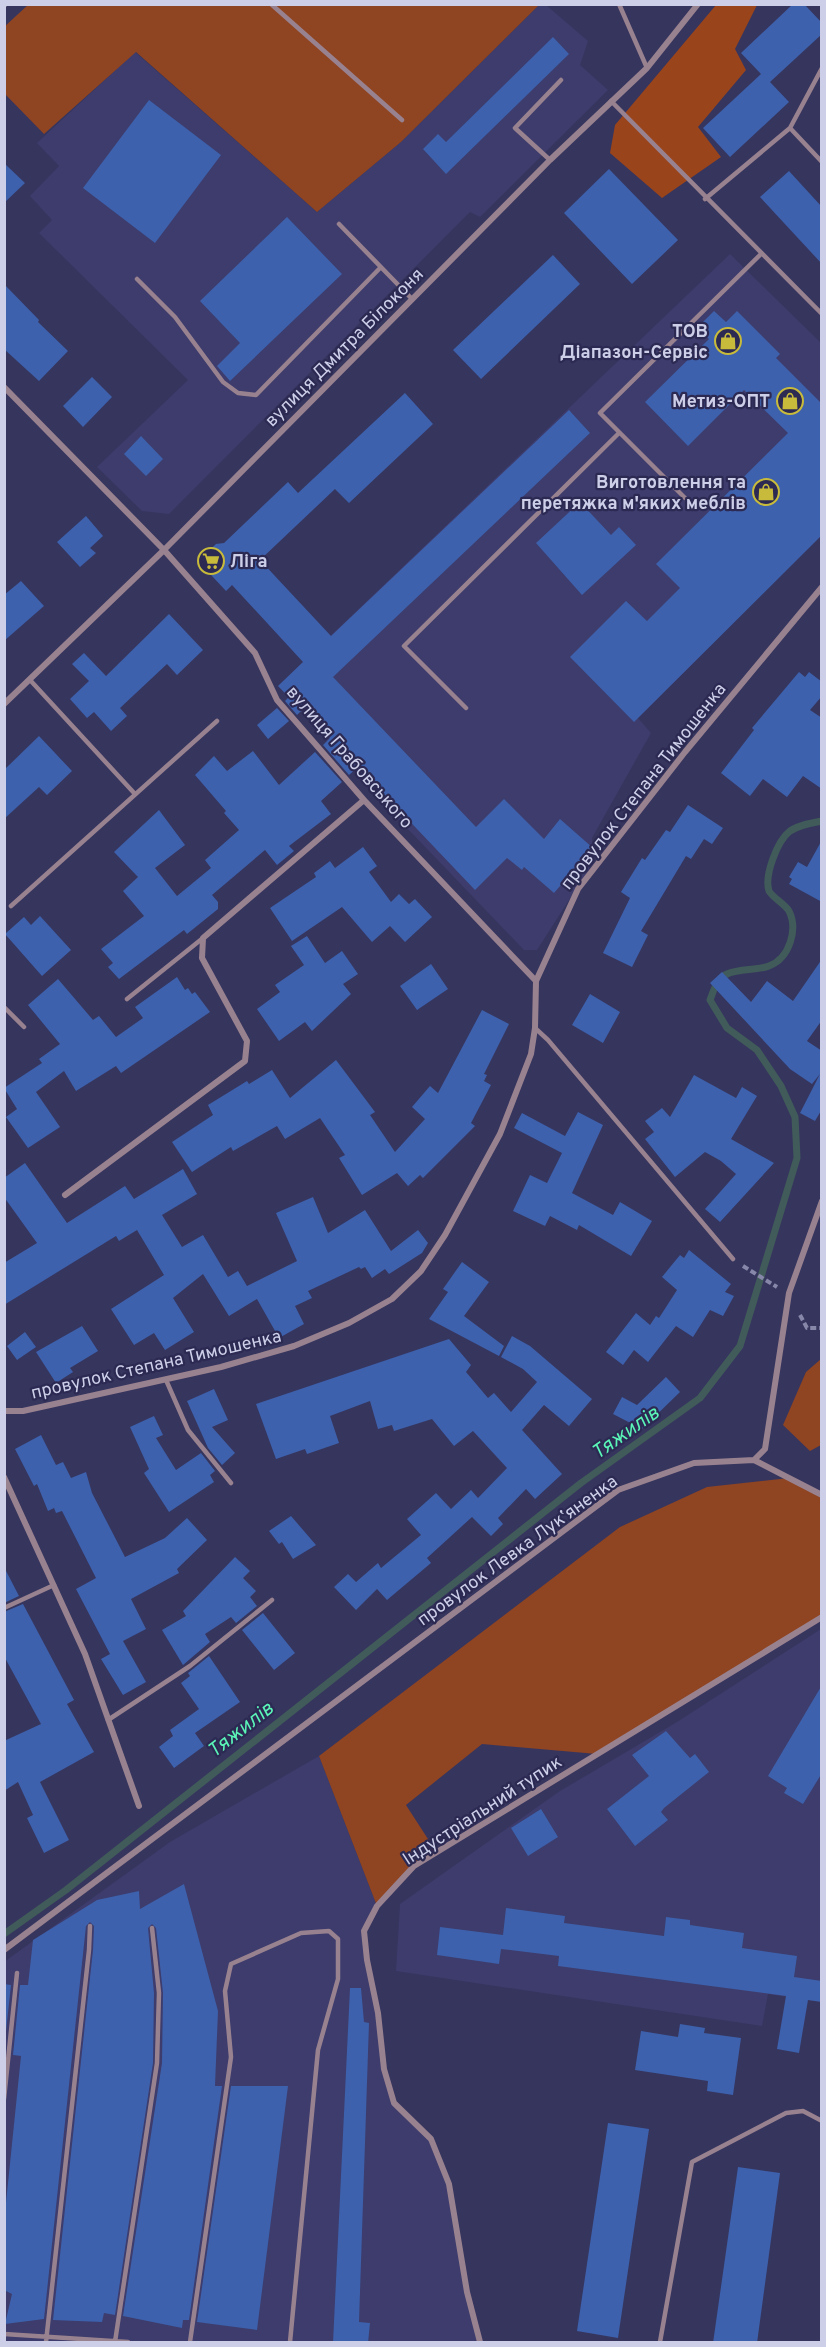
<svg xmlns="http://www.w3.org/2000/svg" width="826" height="2347" viewBox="0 0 826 2347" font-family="Overpass,sans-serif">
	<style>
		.built { fill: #3d3c6c }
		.green { fill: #8f4422 }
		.forest { fill: #9a441b }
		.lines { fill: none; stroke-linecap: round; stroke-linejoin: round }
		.stream { stroke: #405b59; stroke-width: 7 }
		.building { fill: #3d61ac }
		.path { stroke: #8788a9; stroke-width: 4; stroke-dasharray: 6 3; stroke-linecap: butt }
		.lane { stroke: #99828f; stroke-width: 4.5 }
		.street { stroke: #99828f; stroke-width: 6 }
		.labels { text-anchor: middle; stroke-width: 4.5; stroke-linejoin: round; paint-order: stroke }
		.poi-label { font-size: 18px; font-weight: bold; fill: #cdcfe9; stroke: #2c2a53; text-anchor: end }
		.street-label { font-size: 18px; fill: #cdcfe9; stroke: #2c2a53 }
		.water-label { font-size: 20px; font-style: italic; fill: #5bf5b8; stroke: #2c2a53 }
	</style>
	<rect width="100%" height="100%" fill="#36355e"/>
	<path class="built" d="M539 5H546L588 41 580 65 608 90 480 217 470 212 169 514 142 511 97 467 188 380 39 233 52 220 30 196 59 166 37 143 135 52 317 212 401 142Z
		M730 254 821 343V535L638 718 651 733 592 838 594 861 537 950H524L360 779 278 686Z
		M821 1629V2002L768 1994 762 2026 396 1971 400 1904 560 1791 677 1722Z
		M319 1756 377 1906 364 1931 384 2069 394 2103 431 2139 449 2184 467 2292 480 2342H5L4 1962 170 1842Z"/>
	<path class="green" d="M29 4 539 5 401 142 317 212 136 52 44 134 5 94 4 27Z
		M821 1359V1445L810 1451 783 1425 806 1372Z
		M789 1478 821 1495V1617L597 1754 482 1744 406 1805 437 1853 414 1866 377 1906 319 1756 620 1527 707 1487Z"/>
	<path class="forest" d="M716 5H757L735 49 746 70 698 127 721 157 662 198 610 153 615 125Z"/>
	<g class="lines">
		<path class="stream" d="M4 1934 66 1890 581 1483 700 1398 740 1346 797 1158 795 1117 781 1086 757 1050 727 1028 710 1000C714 990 716 979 727 974 740 968 756 971 769 966 790 958 798 929 789 911 784 903 774 899 769 891 764 876 777 841 790 831 799 825 811 823 822 821"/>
	</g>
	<path class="building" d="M793 4H804L822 23V34L770 82 789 102 730 157 703 128 761 74 741 53Z
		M553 37 569 54 446 174 423 149 438 134 446 142Z
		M149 100 221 155 155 243 83 188Z
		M4 163 25 183 4 203Z
		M609 169 678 240 632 284 564 213Z
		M789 171 822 207V264L760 197Z
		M287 217 342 274 230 381 217 366 240 343 200 301Z
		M553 255 580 284 481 379 453 350Z
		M4 284 39 320 38 322 68 351 39 381 4 349Z
		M714 311 726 322 737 311 780 354 776 358 822 404V535L634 722 570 657 626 601 647 621 680 588 656 564 788 433 744 390 688 446 645 402 709 339 697 328Z
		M92 377 112 397 83 427 63 406Z
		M405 393 433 424 349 503 335 489 260 560 331 636 569 410 590 433 333 677 476 827 504 799 544 839 560 819 593 848 554 893 524 867 522 870 507 858 475 890 358 767 349 775 323 745 330 738 303 709 297 715 285 701 289 697 278 686 303 662 232 585 226 591 198 561 216 544 224 543 288 482 298 493Z
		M141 436 163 459 146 476 124 454Z
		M580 502 611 535 619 527 636 545 582 595 536 543Z
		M86 516 103 536 90 548 96 553 80 567 57 542Z
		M21 581 44 606 4 641V595Z
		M169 614 203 650 177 675 167 664 120 708 127 716 111 731 94 712 87 718 70 699 89 681 72 664 84 653 106 676Z
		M799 672 805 677 809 672 822 682V696L810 710 822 718V789L803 776 787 797 763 779 750 796 721 773 754 730 752 728Z
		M277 708 289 721 268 739 257 725Z
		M39 736 72 771 47 795 39 787 4 819V770Z
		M253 751 279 785 315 752 342 782 321 801 331 814 289 846 294 851 277 865 265 850 212 895 218 902V909L187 934 184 930 119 979 108 967 113 963 101 949 144 916 123 891 138 877 114 852 159 810 185 845 155 868 177 896 211 868 205 860 239 830 224 813 226 811 195 775 214 756 227 771Z
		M688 805 723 828 712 844 704 839 691 859 686 856 641 931 648 935 632 967 603 953 630 898 621 892 642 858 645 860 666 830 670 832Z
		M822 840V902L789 884 792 879 789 877 798 862 807 867Z
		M363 847 377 866 369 872 391 902 399 894 409 904 415 899 432 917 405 942 390 926 372 942 342 907 292 941 270 908 316 877 314 873 330 861 335 868Z
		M40 916 71 950 42 976 5 934 24 917 31 925Z
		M307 936 325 963 342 951 358 974 343 984 351 994 312 1031 305 1022 279 1041 257 1009 280 992 275 985 304 965 291 946Z
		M822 959V1020L807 1041 822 1051V1109L815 1121 800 1113 820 1074 812 1084 790 1069 710 983 722 972 751 1002 767 981 793 1001Z
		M431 964 448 989 417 1010 400 986Z
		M177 977 185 990 188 988 192 994 195 992 210 1012 121 1073 116 1066 76 1091 64 1071 36 1092 60 1127 28 1148 6 1117 17 1109 4 1088 42 1063 39 1059 60 1044 28 1005 58 979 93 1020 99 1016 116 1037 143 1018 135 1007Z
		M590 994 620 1012 603 1043 572 1025Z
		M482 1010 509 1024 484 1074 487 1075 484 1081 491 1085 471 1123 475 1126 423 1178 420 1175 408 1186 397 1173 362 1195 339 1158 345 1155 320 1118 285 1139 277 1126 233 1151 231 1147 192 1172 172 1142 213 1115 208 1105 247 1081 249 1084 272 1070 290 1098 336 1060 375 1112 370 1115 395 1152 425 1119 412 1107 430 1086 438 1093Z
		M694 1075 736 1098 742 1087 757 1096 731 1139 774 1163 720 1222 705 1209 736 1174 721 1161 705 1152 675 1177 645 1139 654 1132 645 1121 662 1108 670 1117Z
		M578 1112 603 1125 572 1193 613 1215 620 1202 652 1221 631 1256 579 1225 577 1230 550 1216 545 1226 513 1211 530 1175 547 1183 562 1153 514 1128 522 1113 565 1136Z
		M25 1163 67 1223 125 1186 134 1199 183 1169 197 1194 162 1215 182 1247 203 1235 228 1277 238 1271 247 1286 297 1261 276 1213 313 1197 328 1233 365 1210 391 1251 418 1230 428 1243 422 1253 389 1274 385 1269 372 1278 365 1267 361 1269 359 1267 308 1291 312 1298 295 1306 304 1324 279 1338 257 1299 229 1316 203 1274 173 1298 194 1332 165 1350 154 1333 134 1345 111 1309 164 1275 137 1230 119 1241 116 1236 4 1305V1263L37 1243 4 1197V1178Z
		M689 1250 731 1284 725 1292 734 1296 723 1316 710 1310 693 1337 676 1326 648 1362 634 1350 623 1365 606 1352 636 1313 650 1325 656 1316 659 1318 677 1290 662 1277 680 1255 684 1258Z
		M462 1262 489 1282 464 1316 504 1346 499 1356 429 1319 448 1292 443 1289Z
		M82 1326 98 1351 70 1368 73 1372 56 1383 36 1352Z
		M25 1332 36 1347 17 1360 7 1346Z
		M512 1336 530 1346 592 1399 569 1426 544 1405 522 1430 562 1474 535 1499 526 1489 498 1518 503 1524 491 1536 472 1517 427 1558 431 1563 387 1600 377 1589 356 1610 334 1587 348 1574 356 1582 378 1563 381 1568 421 1535 407 1519 436 1493 451 1509 471 1490 478 1498 507 1468 473 1431 454 1446 432 1419 394 1431 392 1425 378 1429 370 1401 330 1416 339 1443 307 1454 305 1449 276 1459 256 1404 449 1339 471 1365 466 1372 488 1398 494 1393 511 1412 537 1382 523 1369 501 1357Z
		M666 1377 680 1392 642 1429 613 1414 622 1397 637 1405Z
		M214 1389 228 1420 212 1427 235 1453 222 1465 208 1448 187 1401Z
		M154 1416 163 1435 156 1438 176 1470 201 1453 215 1471 210 1475 214 1482 169 1512 144 1473 149 1469 130 1427Z
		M41 1435 56 1465 63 1462 71 1478 86 1472 92 1493 125 1557 165 1538 187 1518 207 1540 177 1569 179 1573 131 1599 146 1629 123 1641 146 1682 123 1695 101 1659 110 1654 76 1589 96 1578 62 1511 56 1513 54 1508 48 1511 37 1484 34 1486 15 1449Z
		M291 1516 316 1545 293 1559 282 1542 279 1544 269 1531Z
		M235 1557 250 1571 243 1578 256 1591 250 1597 257 1606 236 1623 231 1617 205 1634 210 1642 183 1665 162 1630 186 1616 183 1611Z
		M4 1567 19 1596 4 1603Z
		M23 1604 74 1700 67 1704 94 1752 40 1782 69 1840 44 1853 27 1818 33 1815 18 1782 4 1791V1741L41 1724 4 1656V1612Z
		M263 1613 295 1653 274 1670 242 1630Z
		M209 1656 240 1702 195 1733 204 1746 174 1768 159 1747 173 1736 170 1730 199 1709 181 1683 190 1676 188 1673Z
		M822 1685V1773L803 1804 784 1793 787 1788 768 1776Z
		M666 1731 690 1758 695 1754 709 1772 664 1808 661 1812 668 1820 635 1846 607 1809 649 1776 632 1755Z
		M541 1809 558 1837 528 1856 511 1828Z
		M184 1884 218 2011 215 2086H222L189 2320H183L182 2328 123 2316 162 2063 163 1993 156 1928 152 1924 148 1928 154 1993 153 2063 115 2315 104 2313 102 2322 53 2320 93 1950 94 1926 90 1922 86 1926 44 2319 5 2324 12 2294 4 2290V2222L21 2056 13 2055 20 1985H28L33 1940 97 1900 139 1891 140 1909Z
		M506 1908 565 1916 564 1923 664 1936 666 1917 690 1920V1925L744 1933 742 1948 797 1956 794 1977 822 1981V2002L808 2000 799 2053 777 2049 786 1996 558 1966 559 1956 501 1949 499 1964 437 1955 440 1927 503 1935Z
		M4 1984 11 1985 4 2050Z
		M350 1988H361L364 2022 369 2023 359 2322 370 2323 368 2343H333Z
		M680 2024 705 2028 704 2033 741 2038 733 2095 707 2091 708 2081 635 2070 641 2031 678 2037Z
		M231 2086H288L257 2330 197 2322Z
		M608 2123 649 2129 618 2338 577 2331Z
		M738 2167 780 2173 757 2343H713Z"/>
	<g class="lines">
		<path class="path" d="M743 1266 777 1287
			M800 1315 807 1328H822"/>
		<path class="lane" d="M271 4 402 120
			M619 4 647 68
			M611 101 822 314
			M790 128 822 162
			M550 160 515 128 561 80
			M705 199 790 128 822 68
			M339 224 412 299
			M137 279 175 317 223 382 238 393 256 395 381 267
			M685 498 600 413 761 254
			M30 680 135 794
			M466 708 404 646 619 433
			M11 906 217 721
			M127 999 203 938
			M4 1007 24 1027
			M535 1028 548 1040 733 1259
			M166 1380 188 1430 231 1483
			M4 1608 54 1585
			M108 1720 190 1666 272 1600
			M4 2099 17 1973
			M4 2334 128 2342
			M46 2342 89 1950 90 1926
			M115 2342 157 2063 159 1993 152 1928
			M190 2342 231 2057 225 1991 231 1964 301 1933 329 1931 338 1939V1979L318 2050 290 2342
			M660 2342 692 2162 786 2113 803 2111 822 2121"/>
		<path class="street" d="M4 5 5 4
			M4 387 164 550 255 653 277 700 364 800 536 981
			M4 704 164 550 550 160 647 68 698 4
			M65 1195 245 1061 247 1041 202 958 203 938 364 800
			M4 1411H23L221 1367 294 1346 349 1323 392 1299 421 1271 445 1235 500 1134 531 1054 535 1028 536 981 578 889 685 752 822 587
			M754 1460 822 1495
			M4 1477 85 1654 139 1806
			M4 1950 618 1490 694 1463 754 1460 765 1449 789 1293 822 1201
			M480 2342 467 2292 449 2184 431 2139 394 2103 384 2069 378 2013 367 1960 364 1931 377 1906 414 1866 822 1617"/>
	</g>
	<defs>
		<symbol id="shop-ring" viewBox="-11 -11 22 22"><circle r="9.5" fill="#2c2a53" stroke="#c8bb3b" stroke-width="1.5"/><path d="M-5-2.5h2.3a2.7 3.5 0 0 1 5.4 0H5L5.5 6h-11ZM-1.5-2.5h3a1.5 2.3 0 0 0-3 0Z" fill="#c8bb3b"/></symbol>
		<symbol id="supermarket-ring" viewBox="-11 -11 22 22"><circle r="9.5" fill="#2c2a53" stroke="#c8bb3b" stroke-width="1.5"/><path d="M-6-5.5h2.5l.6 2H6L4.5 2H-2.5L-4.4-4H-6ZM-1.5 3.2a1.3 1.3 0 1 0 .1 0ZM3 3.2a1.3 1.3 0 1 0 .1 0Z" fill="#c8bb3b"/></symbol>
	</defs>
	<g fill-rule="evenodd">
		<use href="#shop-ring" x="713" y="326" width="30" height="30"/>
		<use href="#shop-ring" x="775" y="386" width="30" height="30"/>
		<use href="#shop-ring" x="751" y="477" width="30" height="30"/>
		<use href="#supermarket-ring" x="196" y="546" width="30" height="30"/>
	</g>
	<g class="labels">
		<g class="poi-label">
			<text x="708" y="337">ТОВ<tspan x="708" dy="21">Діапазон-Сервіс</tspan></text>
			<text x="770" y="407">Метиз-ОПТ</text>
			<text x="746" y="488">Виготовлення та<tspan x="746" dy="21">перетяжка м'яких меблів</tspan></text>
			<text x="230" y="567" text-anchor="start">Ліга</text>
		</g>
		<g class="street-label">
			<text transform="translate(344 347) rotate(-45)" y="6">вулиця Дмитра Білоконя</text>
			<text transform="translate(350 757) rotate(49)" y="6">вулиця Грабовського</text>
			<text transform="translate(643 786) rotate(-52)" y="6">провулок Степана Тимошенка</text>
			<text transform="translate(156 1364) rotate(-13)" y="6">провулок Степана Тимошенка</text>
			<text transform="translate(517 1550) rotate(-36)" y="6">провулок Левка Лукʼяненка</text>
			<text transform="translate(482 1810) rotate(-33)" y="6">Індустріальний тупик</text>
		</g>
		<g class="water-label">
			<text transform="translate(625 1432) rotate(-35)" y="7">Тяжилів</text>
			<text transform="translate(240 1729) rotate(-38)" y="7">Тяжилів</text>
		</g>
	</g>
	<rect width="826" height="2347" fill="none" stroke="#cdcfe9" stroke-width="12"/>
</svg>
